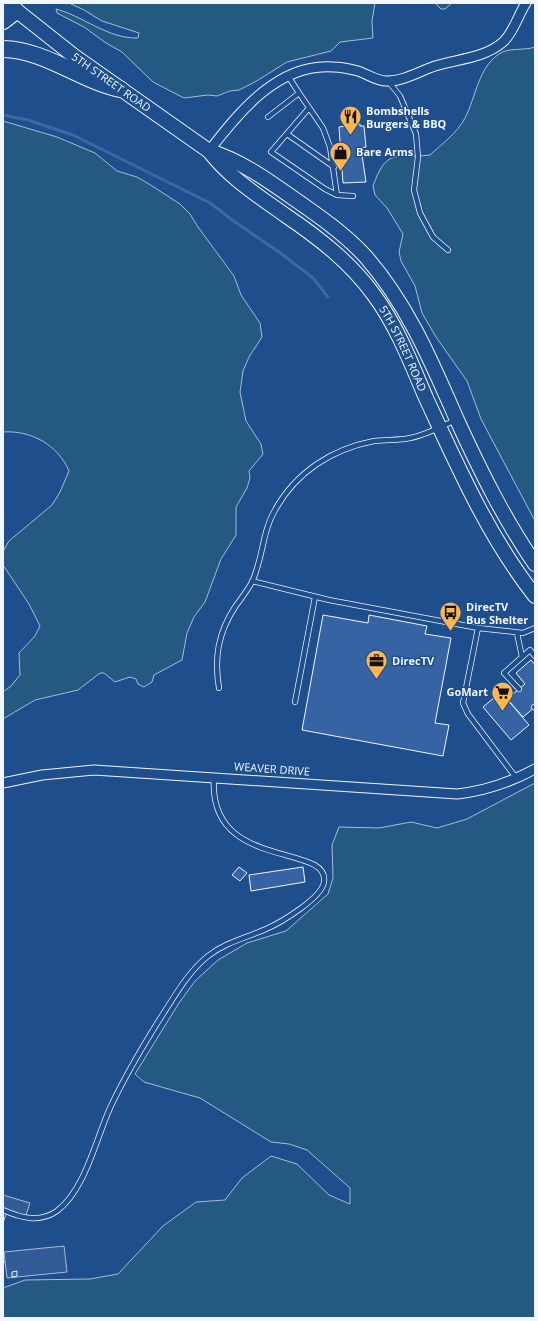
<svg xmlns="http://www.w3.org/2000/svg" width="538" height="1321" viewBox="0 0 538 1321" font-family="'Open Sans',sans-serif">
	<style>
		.green { fill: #245a82; stroke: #a8bbd7 }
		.parking { fill: #305b95; stroke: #a8bbd7 }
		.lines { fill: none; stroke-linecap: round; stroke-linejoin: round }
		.stream { stroke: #3b69a3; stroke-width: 3 }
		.building { fill: #3563a3; stroke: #f2f6ff }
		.lane-casing { stroke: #f2f6ff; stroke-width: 6 }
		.street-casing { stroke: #f2f6ff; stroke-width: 11 }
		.primary-casing { stroke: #f2f6ff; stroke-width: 16 }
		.highway-casing { stroke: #f2f6ff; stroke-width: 18 }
		.path { stroke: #b3c4dc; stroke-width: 1.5; stroke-dasharray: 3 2; stroke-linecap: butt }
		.lane { stroke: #1f4e8c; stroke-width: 4.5 }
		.street { stroke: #1f4e8c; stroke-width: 9 }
		.primary { stroke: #1f4e8c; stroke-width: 14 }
		.highway { stroke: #1f4e8c; stroke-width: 16 }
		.labels { text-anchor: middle; stroke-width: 3; stroke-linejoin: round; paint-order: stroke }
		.street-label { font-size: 11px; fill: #f2f6ff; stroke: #1f4e8c }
		.poi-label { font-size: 11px; font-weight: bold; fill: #f2f6ff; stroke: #1f4e8c; text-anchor: start }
	</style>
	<rect width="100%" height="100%" fill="#1f4e8c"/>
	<path class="green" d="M69 3H375L372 21 373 38 340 42 331 51 287 62 255 82 239 90 230 91 217 96 208 95 184 98 153 82 122 52 106 43 84 27 57 13 56 9C83 16 108 39 138 38L139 33 102 21 84 10Z
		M435 3H452L445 9H441Z
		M535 47V521L481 419 467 381 436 337 422 313 415 286 401 261 399 252 403 234 387 208 375 195 373 186C387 147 395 159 430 155 442 144 457 133 465 118 476 97 478 68 499 54 509 47 524 51 535 47Z
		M3 121 57 137 95 153 117 171 137 177 149 184 180 204 190 214 198 227 234 276 241 295 260 323 262 337 249 357 243 371 240 392 246 421 261 444 263 454 249 471 250 478 247 488 236 507V535L221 559 205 602 194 617 187 633 182 660 154 675 152 682 144 687 138 684 136 679 130 677 115 682 104 673H100L78 690 35 700 3 719V692L11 686 20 675 19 653 35 636 40 626 29 604 3 565V551L9 541 52 505 60 492 69 471C58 445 31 430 3 432Z
		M535 783V1318H3V1288L25 1280 90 1279 118 1274 163 1226 196 1202 225 1200 242 1178 271 1156 297 1164 329 1195 350 1204V1188L307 1150 289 1144 271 1142 200 1098 144 1082 135 1074 179 1003 195 981 218 960 247 943 286 931 328 894 333 878 332 845 339 827 379 828 411 822 437 828 467 819Z"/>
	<path class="parking" d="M3 1195 30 1203 25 1218 7 1212 3 1223Z
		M64 1246 67 1272 7 1278 4 1252Z"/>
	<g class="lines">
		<path class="stream" d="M3 115 28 120 73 135 210 203 235 222 279 252 313 278 328 297"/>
	</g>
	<path class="building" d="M360 124V126H364L366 147 361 148 366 182 343 183 339 127Z
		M323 615 368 623 369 615 427 626 425 634 451 638 435 723 449 725 443 756 302 730Z
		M531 660 535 665V707L523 717 507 699 525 684 516 673Z
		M501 692 529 725 511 740 483 707Z
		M239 867 247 873 240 881 232 875Z
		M303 867 305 882 251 891 249 875Z
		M17 1271V1276L12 1277V1272Z"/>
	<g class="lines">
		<defs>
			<path id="lane" d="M388 81 400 96 416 134 418 157 414 190 420 213 433 237 448 250
				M299 93 323 128 330 147 337 195
				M309 108 271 152 325 189 337 195 353 196
				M268 117 299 93 288 76
				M287 134 334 167
				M252 581 329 600 478 628 523 633 535 628
				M478 628 463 703 468 714 517 779
				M517 633 522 657
				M219 688C214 658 218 633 235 607 241 599 247 591 252 582 263 559 262 532 275 510 296 472 332 449 374 441 386 439 398 441 410 438 426 435 441 427 455 420
				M519 689 504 673 530 650 535 656
				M295 702 315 597
				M534 707 535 708
				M3 1210C21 1218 40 1223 57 1211 85 1190 96 1139 110 1108 125 1076 144 1044 163 1014 176 994 189 971 208 956 226 942 246 938 266 929 280 923 322 898 324 882 330 842 207 872 214 777"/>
			<path id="street" d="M209 151C239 112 279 62 334 67 342 67 350 69 358 71 367 74 377 81 386 81 402 82 420 71 435 66 457 59 485 58 503 42 514 32 518 15 526 3
				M3 783 42 775 94 770 457 794C486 791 509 783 535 769"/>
			<g id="primary">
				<path id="s1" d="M7 3 74 56 209 151C241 161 266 179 293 198 319 216 345 234 366 257 408 305 432 363 457 420 480 470 504 519 535 564"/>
				<path id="s2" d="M209 151C231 179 257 195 285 215 319 238 350 262 374 295 397 326 411 363 426 398 458 467 488 536 535 596"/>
			</g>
			<path id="highway" d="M3 21 16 11
				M3 49C46 50 79 80 120 89"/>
		</defs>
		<use href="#lane" class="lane-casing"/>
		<use href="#street" class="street-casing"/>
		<use href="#primary" class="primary-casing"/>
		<use href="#highway" class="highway-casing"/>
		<path class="path" d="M3 1262H5"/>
		<use href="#lane" class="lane"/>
		<use href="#street" class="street"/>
		<use href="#primary" class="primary"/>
		<use href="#highway" class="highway"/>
	</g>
	<defs>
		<symbol id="restaurant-pin" viewBox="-11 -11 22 30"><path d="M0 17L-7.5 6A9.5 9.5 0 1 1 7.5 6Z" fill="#ffb74d" stroke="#1f4e8c"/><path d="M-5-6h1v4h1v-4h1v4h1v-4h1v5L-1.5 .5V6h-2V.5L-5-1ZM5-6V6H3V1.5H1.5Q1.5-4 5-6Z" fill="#111"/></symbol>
		<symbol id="shop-pin" viewBox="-11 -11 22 30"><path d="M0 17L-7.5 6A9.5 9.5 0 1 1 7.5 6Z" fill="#ffb74d" stroke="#1f4e8c"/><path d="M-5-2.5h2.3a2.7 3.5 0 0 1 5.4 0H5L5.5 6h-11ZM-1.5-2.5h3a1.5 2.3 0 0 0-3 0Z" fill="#111"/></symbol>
		<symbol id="bus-pin" viewBox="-11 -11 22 30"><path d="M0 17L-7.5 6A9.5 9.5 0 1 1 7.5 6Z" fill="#ffb74d" stroke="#1f4e8c"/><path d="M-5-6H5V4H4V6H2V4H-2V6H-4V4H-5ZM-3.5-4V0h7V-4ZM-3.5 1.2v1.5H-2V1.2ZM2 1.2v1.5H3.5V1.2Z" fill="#111"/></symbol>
		<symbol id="office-pin" viewBox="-11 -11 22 30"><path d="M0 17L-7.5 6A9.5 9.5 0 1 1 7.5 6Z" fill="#ffb74d" stroke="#1f4e8c"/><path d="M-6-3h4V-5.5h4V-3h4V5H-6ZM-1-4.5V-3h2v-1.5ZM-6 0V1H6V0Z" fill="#111"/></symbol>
		<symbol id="supermarket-pin" viewBox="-11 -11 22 30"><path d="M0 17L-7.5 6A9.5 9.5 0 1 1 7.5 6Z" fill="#ffb74d" stroke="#1f4e8c"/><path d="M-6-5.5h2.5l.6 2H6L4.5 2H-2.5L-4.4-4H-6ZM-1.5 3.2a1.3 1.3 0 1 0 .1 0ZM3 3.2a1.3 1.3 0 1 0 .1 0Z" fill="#111"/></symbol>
	</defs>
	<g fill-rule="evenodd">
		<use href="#restaurant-pin" x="338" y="104" width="25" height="34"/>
		<use href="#shop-pin" x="328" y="140" width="25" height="34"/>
		<use href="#bus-pin" x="438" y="600" width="25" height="34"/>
		<use href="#office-pin" x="364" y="648" width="25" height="34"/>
		<use href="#supermarket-pin" x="490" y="680" width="25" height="34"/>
	</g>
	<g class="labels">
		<g class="street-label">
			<text dy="4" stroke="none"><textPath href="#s1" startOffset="131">5TH STREET ROAD</textPath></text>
			<text dy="4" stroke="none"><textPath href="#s2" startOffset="281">5TH STREET ROAD</textPath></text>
			<text transform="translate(272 769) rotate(4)" y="4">WEAVER DRIVE</text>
		</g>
		<g class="poi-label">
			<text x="366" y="115">Bombshells<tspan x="366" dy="13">Burgers &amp; BBQ</tspan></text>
			<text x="356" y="156">Bare Arms</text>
			<text x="466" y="611">DirecTV<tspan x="466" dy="13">Bus Shelter</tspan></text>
			<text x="392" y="665">DirecTV</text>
			<text x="488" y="696" text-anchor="end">GoMart</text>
		</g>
	</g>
	<rect width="538" height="1321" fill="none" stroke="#f2f6ff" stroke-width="8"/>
</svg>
